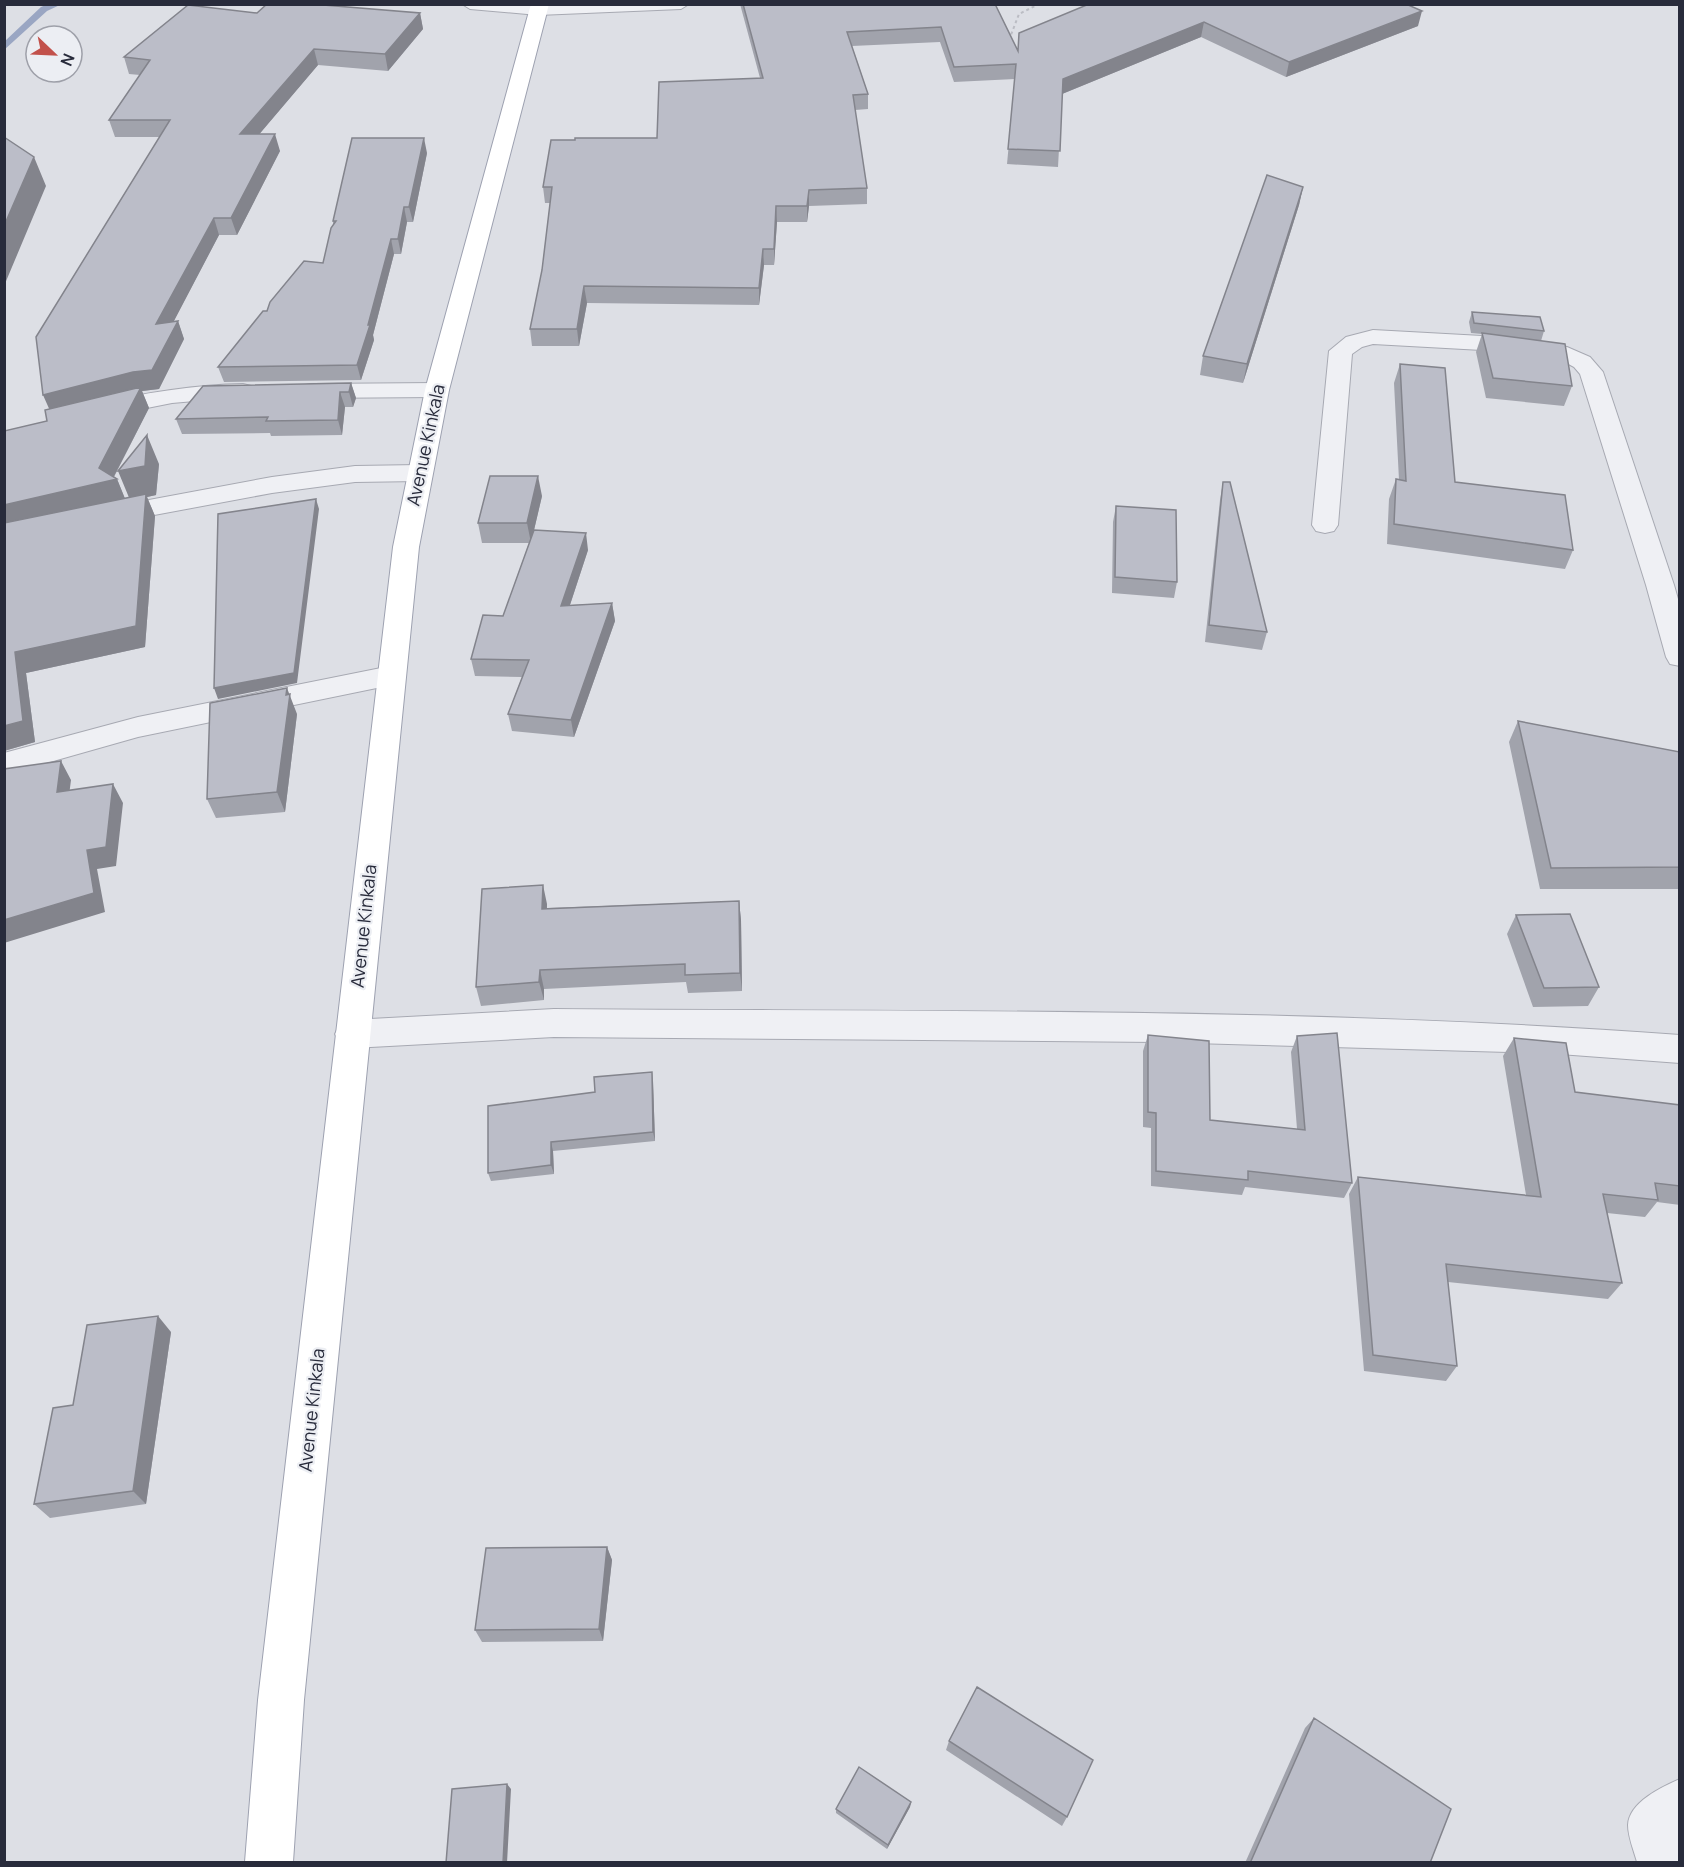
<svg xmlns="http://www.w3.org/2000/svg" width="1684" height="1867" viewBox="0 0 1684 1867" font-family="Manrope,sans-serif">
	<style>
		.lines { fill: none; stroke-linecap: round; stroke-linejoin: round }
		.stream { fill: #9aa6c3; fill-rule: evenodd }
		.minor-casing { stroke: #a7a9b2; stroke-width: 2 }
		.primary-casing { stroke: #9da1b0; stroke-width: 2 }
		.path { stroke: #bbbdc4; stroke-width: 2; stroke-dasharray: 3 3; stroke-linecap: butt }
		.minor { fill: #eff0f4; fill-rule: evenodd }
		.primary { fill: #fff; fill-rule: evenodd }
		.wall { fill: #a1a3ac }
		.shaded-wall { fill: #83848c }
		.building { fill: #bbbdc8; stroke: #83848c; stroke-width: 1.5 }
		.labels { text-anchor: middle; stroke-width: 4.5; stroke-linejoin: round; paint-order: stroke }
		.street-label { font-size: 18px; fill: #282b3b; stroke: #eceef3 }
	</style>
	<rect width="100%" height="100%" fill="#dddfe5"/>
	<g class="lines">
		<path class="stream" d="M48 4H62L47 11 4 50V42L41 7Z"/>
		<defs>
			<path id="minor" d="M462 4H689L681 9 538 15 470 9Z
				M1373 330 1482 336 1567 347 1590 357 1603 372 1674 585 1680 606V666L1670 664 1666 657 1646 585 1580 374 1574 367 1561 360 1482 350 1373 344 1362 347 1352 354 1338 525 1334 531 1325 533 1316 531 1312 525 1329 351 1346 337Z
				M437 383 445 385 449 390 445 395 437 397 310 398 302 396 298 391 302 386 310 384Z
				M243 384 251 386 255 391 251 396 172 403 102 417 93 415 90 410 93 405C143 393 192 385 243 384Z
				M419 465 428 468 432 473 428 478 419 481 355 482 272 493 106 524 97 522 93 516 97 510 106 508 272 477 355 466Z
				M391 666 401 669 405 676 401 683 138 737 4 775V753L138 717Z
				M554 1009C929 1012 1305 1007 1680 1035V1063L1546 1053 1158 1042 554 1037 352 1048 340 1044 335 1034 340 1024 352 1020Z
				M1680 1779V1862H1637C1634 1851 1628 1837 1628 1825 1629 1802 1662 1787 1680 1779Z"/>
			<path id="primary" d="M531 4H549L449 390 419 547 304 1700 293 1862H245L258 1700 393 547 425 390Z"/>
		</defs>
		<use href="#minor" class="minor-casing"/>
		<use href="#primary" class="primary-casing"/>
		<path class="path" d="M1009 40 1019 14 1039 4"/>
		<use href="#minor" class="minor"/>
		<use href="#primary" class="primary"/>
	</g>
	<path class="wall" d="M740 4H995L1018 51 1089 4 1418 26 1286 77 1201 37 1062 94 1058 167 1007 164 1015 79 954 82 940 42 852 46 868 94V109L855 110 867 188V204L809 206 807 222H777L774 265H764L759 305 587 303 579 346H532L530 329 542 270 550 203H545L543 187 657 138 760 78Z
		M257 13H420L423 29 388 71 318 65 259 134 280 151 237 235H219L173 322 178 321 184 339 159 389 142 391 149 408 114 477 117 479 125 499 129 498 159 464 156 495 147 497 155 516 145 647 26 673 35 742 4 751V431L47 421 50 408 160 137H115L109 120 140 75 129 74 124 57Z
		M427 153 413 222H407L401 254H394L373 335 374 340 361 380 224 382 218 367 267 311 323 263 333 225V221Z
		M1303 187 1299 205 1243 383 1200 375 1203 356Z
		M1472 312 1544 331 1541 341 1572 386 1564 406 1486 398 1476 352 1482 334 1471 333 1469 322Z
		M1400 364 1455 482 1573 550 1565 569 1387 544 1389 499 1396 479 1399 480 1394 383Z
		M351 383 356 398 353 407H345L342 435 271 436 270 433 182 434 176 419Z
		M1223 482 1267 632 1262 650 1205 642 1220 500Z
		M542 496 534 530 588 550 570 605 612 603 615 621 574 737 512 731 508 714 522 677 475 676 471 659 503 616 529 543H482L478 523Z
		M1116 506 1177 582 1174 598 1112 593 1113 522Z
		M297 714 285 812 216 818 207 799Z
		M1518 721 1680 752V889H1540L1509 742Z
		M739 901 741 920 742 991 688 993 686 982 544 989V1000L481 1006 476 987 547 904V908Z
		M1516 915 1599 987 1588 1006 1533 1007 1507 934Z
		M1148 1035 1210 1120 1297 1129 1291 1052 1297 1036 1352 1183 1344 1198 1245 1187 1242 1195 1151 1186V1128L1143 1127V1051Z
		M1514 1038 1575 1092 1680 1105V1205L1657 1202 1645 1217 1607 1213 1622 1283 1608 1299 1448 1282 1457 1366 1446 1381 1364 1371 1349 1194 1358 1177 1526 1195 1503 1056Z
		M653 1081 655 1141 553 1151 554 1174 491 1181 488 1173 595 1092Z
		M171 1332 146 1504 50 1518 34 1504Z
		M607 1547 612 1560 603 1641 482 1642 475 1630Z
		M1314 1718 1430 1863H1245L1305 1728Z
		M949 1741 1067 1817 1062 1826 946 1750Z
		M911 1802 910 1807 887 1849 836 1813V1809Z"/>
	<path class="shaded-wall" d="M1422 11 1418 26 1286 77 1289 62Z
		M420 13 423 29 388 71 385 54Z
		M1204 22 1201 37 1062 94 1063 79Z
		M314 49 318 65 245 151 240 134Z
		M275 134 280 151 237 235 231 218Z
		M424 138 427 153 413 222 409 207Z
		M34 157 46 186 4 286V226Z
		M1303 187 1299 205 1243 383 1247 364Z
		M809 190V206L807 222V206Z
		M776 206 777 222 774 265V249Z
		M404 207 407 222 401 254 398 239Z
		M214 218 219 235 163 342 156 324Z
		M391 239 394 254 373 335 374 340 361 380 357 365Z
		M763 249 764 265 759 305V288Z
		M584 286 587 303 579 346 577 329Z
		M178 321 184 339 159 389 142 391 149 408 112 480 117 479 126 501 4 528V505L51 413 43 395Z
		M351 383 356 398 353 407 349 392Z
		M340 392 345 407 342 435 338 420Z
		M147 435 159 464 156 495 147 497 155 516 145 647 26 673 35 742 4 751V726L15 652 130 500 118 471Z
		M538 476 542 496 531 543 527 523Z
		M316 499 319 509 297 683 218 699 214 688Z
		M586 533 588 550 564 623 561 606Z
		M612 603 615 621 574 737 571 720Z
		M287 688 297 714 285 812 277 792Z
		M61 761 71 780 67 811 57 792Z
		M113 784 123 803 116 866 97 869 105 912 4 943V920L87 850Z
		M543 885 547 904 546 928 542 909Z
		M739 901 741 920 742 991 740 973Z
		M540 970 544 989V1000L539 982Z
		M652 1072 653 1081 655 1141 653 1132Z
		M551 1142 553 1151 554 1174 551 1165Z
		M158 1316 171 1332 146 1504 133 1491Z
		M607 1547 612 1560 603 1641 599 1629Z
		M507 1784 511 1789 507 1863H503Z
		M911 1802 910 1807 887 1849 888 1845Z"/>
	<path class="building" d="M267 4H311L420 13 385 54 314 49 240 134H275L231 218H214L156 324 178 321 152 370 133 372 43 395 36 337 170 120H109L150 60 124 57 188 5 257 13Z
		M743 4H995L1018 51 1019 33 1089 4H1406L1422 11 1289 62 1204 22 1063 79 1060 151 1008 149 1016 64 954 67 941 27 847 32 868 94 853 95 867 188 809 190 807 206H776L774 249H763L759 288 584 286 577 329H530L542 270 552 187H543L551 140H575V138H657L659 82 763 78Z
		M4 137 34 157 4 226Z
		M352 138H424L409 207H404L398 239H391L368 325H370L357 365 218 367 263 311H267L270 302 304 261 323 263 331 228 336 221H333Z
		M1267 175 1303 187 1247 364 1203 356Z
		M1472 312 1540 317 1544 331 1474 323Z
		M1482 333 1565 344 1572 386 1493 378Z
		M1400 364 1445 368 1455 482 1565 495 1573 550 1394 524 1396 479 1406 481Z
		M351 383 349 392H340L338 420 266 421 268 417 176 419 203 386Z
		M141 387 99 468 117 479 4 505V431L47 421 45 410Z
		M147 435 145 466 118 471Z
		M490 476H538L527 523H478Z
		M1223 482H1230L1267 632 1209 625Z
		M146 494 136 626 15 652 23 721 4 726V523Z
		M316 499 294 673 214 688 218 514Z
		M1116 506 1176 510 1177 582 1115 577Z
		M534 530 586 533 561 606 612 603 571 720 508 714 529 660 471 659 483 615 503 616Z
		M287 688 286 695 290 694 277 792 207 799 210 703Z
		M1518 721 1680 752V867L1551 868Z
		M61 761 57 792 113 784 106 847 87 850 94 893 4 920V769Z
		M543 885 542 909 739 901 740 973 685 975V964L540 970 539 982 476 987 482 889Z
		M1570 914 1599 987 1544 988 1516 915Z
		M1337 1033 1352 1183 1248 1171V1180L1156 1171V1113L1148 1112V1035L1209 1041 1210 1120 1305 1130 1297 1036Z
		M1514 1038 1566 1043 1575 1092 1680 1105V1186L1655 1183 1658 1200 1603 1194 1622 1283 1446 1264 1457 1366 1373 1355 1358 1177 1541 1197Z
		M652 1072 653 1132 551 1142V1165L488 1173V1106L595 1092 594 1077Z
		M158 1316 133 1491 34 1504 53 1408 73 1405 87 1325Z
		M607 1547 599 1629 475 1630 486 1548Z
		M977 1687 1093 1760 1067 1817 949 1741Z
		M1314 1718 1451 1809 1430 1863H1252L1251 1861Z
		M859 1767 911 1802 888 1845 836 1809Z
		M507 1784 503 1863H446L452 1789Z"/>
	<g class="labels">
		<g class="street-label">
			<text transform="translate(426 445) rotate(-78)" y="6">Avenue Kinkala</text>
			<text transform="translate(364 926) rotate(-84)" y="6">Avenue Kinkala</text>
			<text transform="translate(312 1410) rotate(-84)" y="6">Avenue Kinkala</text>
		</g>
	</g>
	<rect width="1684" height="1867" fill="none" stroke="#282b3b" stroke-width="12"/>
	<g transform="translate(54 54) rotate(113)"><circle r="28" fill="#eceef3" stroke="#9ea0a9" stroke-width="1.5"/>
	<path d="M0-4.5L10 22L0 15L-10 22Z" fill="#c2514b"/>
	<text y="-9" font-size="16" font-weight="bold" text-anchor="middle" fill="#282b3b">N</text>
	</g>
</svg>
